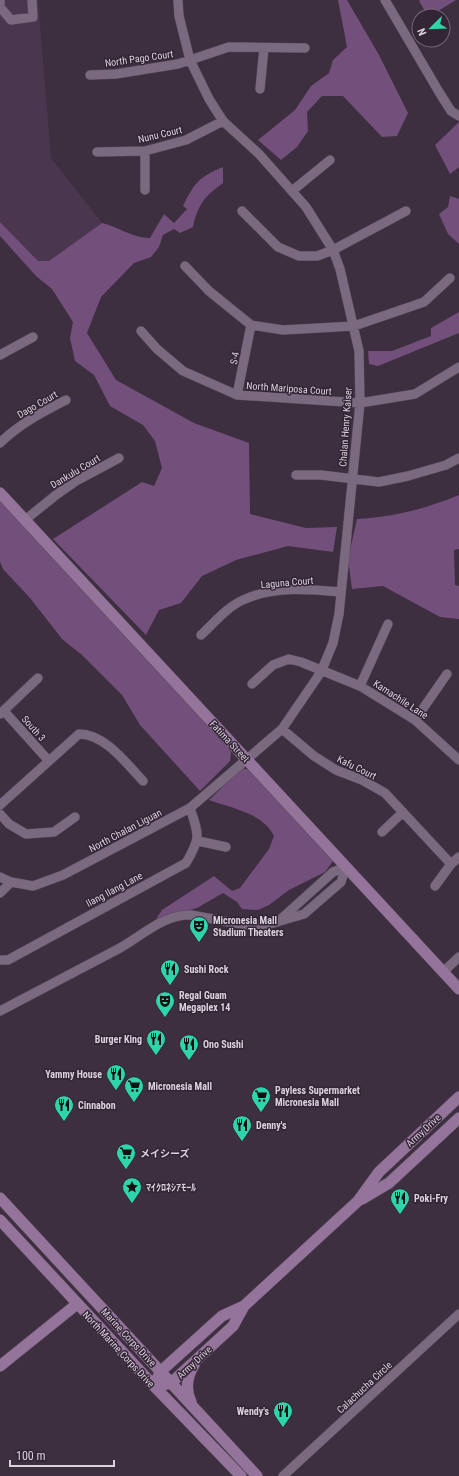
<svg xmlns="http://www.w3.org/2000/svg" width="459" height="1476" viewBox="0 0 459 1476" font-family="'Roboto Condensed','Noto Sans JP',sans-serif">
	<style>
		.built { fill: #4a364e }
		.green { fill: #734f7b }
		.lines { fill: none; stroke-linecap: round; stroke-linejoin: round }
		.minor-casing { stroke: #574b5a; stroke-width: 10 }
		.major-casing { stroke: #574b5a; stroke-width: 12 }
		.minor { stroke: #7b6a7f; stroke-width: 9 }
		.major { stroke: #95749c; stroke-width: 11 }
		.labels { text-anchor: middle; stroke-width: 3; stroke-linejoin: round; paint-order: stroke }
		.street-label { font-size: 10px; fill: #dbd2dd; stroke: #332436 }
		.poi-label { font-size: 10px; font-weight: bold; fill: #dbd2dd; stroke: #332436; text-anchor: start }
	</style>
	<rect width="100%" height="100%" fill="#3d2e40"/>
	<path class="built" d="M0 0H38L51 158 102 223 49 261H38L0 222Z"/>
	<path class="green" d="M338 0H347L379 55 408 113 397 136 382 137 343 96H322L307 112 308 131 297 147 281 160 258 140 295 110 311 86 329 73 333 60 347 47Z
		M420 0H456L430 16H428L419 1Z
		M459 122V167L450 174 435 145Z
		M223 167V183C205 196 198 204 193 227L180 233 174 229 163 235 159 247 151 257 134 263 101 297 87 333 116 380 194 423 249 443 250 514 306 528 337 527 333 552 288 546 236 560 202 576 181 603 159 610 146 635 53 539 142 482 154 486 162 468 155 441 143 425 110 406 94 375 75 361 70 338 73 322 52 289 36 276 0 236V222L38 261H49L102 223C119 227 132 238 150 238L164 214 174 223 187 209 183 206C195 182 199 177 223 167Z
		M450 196 459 199V244L448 234 439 214 448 207Z
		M459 312V333L378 366 369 364 368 351H392L431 336V328Z
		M459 495V549L454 550 455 585 459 586V619L440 617 383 586 352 589 348 559 357 519C394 517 425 509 459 495Z
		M0 498 226 743 231 753 230 761 200 791 140 725 122 695 82 655 62 639 30 598 3 569 0 562Z
		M242 768 251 770 333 861 325 872 289 890 269 905 258 910 242 909 237 902 223 893 197 908 156 919 162 910 214 876 232 891 240 888 269 849 274 836C263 813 231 808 209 800Z"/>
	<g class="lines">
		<defs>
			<path id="minor" d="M0 0V7L11 20 33 17 32 0
				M385 0 439 92 451 111 459 116
				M90 75 116 74 178 64 229 47 305 48
				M260 89 264 48
				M145 151V190
				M97 152 145 151 186 140 223 121
				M292 191 330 160
				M242 211 278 247 299 256H317L333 250 406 211
				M185 266 209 291 251 325 283 330 354 326 424 302 450 278
				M141 331 157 349 183 371 237 395 360 403 415 394 459 367
				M0 355 33 337
				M237 395 251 325
				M0 443C19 424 43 412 66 400
				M296 475H321L379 482 408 476 446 465 459 458
				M25 520 56 495 76 481 119 458
				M201 635C214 623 227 607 243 600 273 586 309 589 341 592
				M252 684 273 665 289 659 301 662 360 686 415 720 459 760
				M360 686 388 624
				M4 711 48 760
				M0 714 38 678
				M415 720 447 674
				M282 729 314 756 336 770 362 780 385 793 451 864
				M0 805 79 734C105 734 126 763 143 781
				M0 814 9 824 26 834 54 832 75 817
				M382 832 403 812
				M198 841 226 847
				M0 877 11 882 33 886 63 875 190 808 282 729 321 672 333 643 339 614 360 403 359 351 340 269 333 250 306 207 259 154 223 121 209 99 190 60 179 16 178 0
				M435 886 451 864 459 857
				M0 893 11 882
				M282 918 333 872 346 867
				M0 960H8L186 863C201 838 199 835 190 808
				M443 972 459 957
				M0 1011C40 990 80 969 120 948 143 935 164 914 191 915L251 926 270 924 304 914 341 882 346 867
				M283 1476 459 1314"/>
			<path id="major" d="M0 493 459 989
				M0 1198 257 1476
				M362 1199 389 1183 459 1118
				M0 1220 155 1387 241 1476
				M0 1366 77 1304
				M158 1377 160 1372 222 1316 244 1306
				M155 1387 171 1383 233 1326 244 1306 358 1201 379 1172 459 1097
				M191 1402C185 1390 187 1376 194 1365"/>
		</defs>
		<use href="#minor" class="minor-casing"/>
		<use href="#major" class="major-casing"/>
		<use href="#minor" class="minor"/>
		<use href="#major" class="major"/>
	</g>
	<defs>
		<symbol id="theatre-pin" viewBox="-11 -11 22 30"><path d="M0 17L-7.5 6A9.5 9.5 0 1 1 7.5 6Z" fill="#2ed4aa" stroke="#332436"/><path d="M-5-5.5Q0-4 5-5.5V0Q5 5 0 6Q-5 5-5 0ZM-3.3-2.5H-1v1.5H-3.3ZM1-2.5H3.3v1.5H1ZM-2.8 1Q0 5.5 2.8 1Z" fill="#111"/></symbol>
		<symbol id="restaurant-pin" viewBox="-11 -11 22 30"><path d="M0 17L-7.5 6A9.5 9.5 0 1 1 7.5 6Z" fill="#2ed4aa" stroke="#332436"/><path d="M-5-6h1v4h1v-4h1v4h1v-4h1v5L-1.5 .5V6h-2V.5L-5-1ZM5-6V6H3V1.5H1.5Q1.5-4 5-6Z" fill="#111"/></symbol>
		<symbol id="supermarket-pin" viewBox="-11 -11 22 30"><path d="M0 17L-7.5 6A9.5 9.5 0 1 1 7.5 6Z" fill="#2ed4aa" stroke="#332436"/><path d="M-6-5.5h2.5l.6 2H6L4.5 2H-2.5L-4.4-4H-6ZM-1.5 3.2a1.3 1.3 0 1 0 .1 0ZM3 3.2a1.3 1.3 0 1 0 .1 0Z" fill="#111"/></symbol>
		<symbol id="sight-pin" viewBox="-11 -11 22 30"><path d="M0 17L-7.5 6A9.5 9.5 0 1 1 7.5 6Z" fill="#2ed4aa" stroke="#332436"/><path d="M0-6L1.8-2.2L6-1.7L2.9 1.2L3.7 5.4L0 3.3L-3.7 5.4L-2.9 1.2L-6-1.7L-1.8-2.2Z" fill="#111"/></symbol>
	</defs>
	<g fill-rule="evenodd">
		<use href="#theatre-pin" x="188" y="915" width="22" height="30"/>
		<use href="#restaurant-pin" x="159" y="958" width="22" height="30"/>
		<use href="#theatre-pin" x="154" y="990" width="22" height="30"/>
		<use href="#restaurant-pin" x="145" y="1028" width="22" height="30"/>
		<use href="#restaurant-pin" x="178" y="1033" width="22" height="30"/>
		<use href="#restaurant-pin" x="105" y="1063" width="22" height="30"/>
		<use href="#supermarket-pin" x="123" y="1075" width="22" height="30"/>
		<use href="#supermarket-pin" x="250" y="1085" width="22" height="30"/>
		<use href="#restaurant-pin" x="53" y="1094" width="22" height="30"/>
		<use href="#restaurant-pin" x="231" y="1114" width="22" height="30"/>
		<use href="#supermarket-pin" x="115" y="1142" width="22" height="30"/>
		<use href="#sight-pin" x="121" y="1176" width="22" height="30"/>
		<use href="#restaurant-pin" x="389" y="1187" width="22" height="30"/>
		<use href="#restaurant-pin" x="272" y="1400" width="22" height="30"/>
	</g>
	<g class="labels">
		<g class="street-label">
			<text transform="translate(139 58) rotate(-8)" y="4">North Pago Court</text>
			<text transform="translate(160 134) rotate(-13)" y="4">Nunu Court</text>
			<text transform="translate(234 358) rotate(-79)" y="4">S-4</text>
			<text transform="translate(289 388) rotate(4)" y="4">North Mariposa Court</text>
			<text transform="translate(37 404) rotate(-30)" y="4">Dago Court</text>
			<text transform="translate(345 427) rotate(-86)" y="4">Chalan Henry Kaiser</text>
			<text transform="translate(75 471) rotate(-31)" y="4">Dankulu Court</text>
			<text transform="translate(287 582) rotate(-5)" y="4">Laguna Court</text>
			<text transform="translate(401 699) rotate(33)" y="4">Kamachile Lane</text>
			<text transform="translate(34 728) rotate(48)" y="4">South 3</text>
			<text transform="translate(230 741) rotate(47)" y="4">Fatima Street</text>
			<text transform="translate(357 767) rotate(26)" y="4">Kafu Court</text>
			<text transform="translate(125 830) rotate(-28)" y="4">North Chalan Liguan</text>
			<text transform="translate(114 889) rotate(-28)" y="4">Ilang Ilang Lane</text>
			<text transform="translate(423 1130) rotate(-43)" y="4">Army Drive</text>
			<text transform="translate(129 1337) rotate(47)" y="4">Marine Corps Drive</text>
			<text transform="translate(119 1349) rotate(47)" y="4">North Marine Corps Drive</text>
			<text transform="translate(194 1362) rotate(-43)" y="4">Army Drive</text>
			<text transform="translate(364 1387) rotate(-43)" y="4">Calachucha Circle</text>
		</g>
		<g class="poi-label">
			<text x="213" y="924">Micronesia Mall<tspan x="213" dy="12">Stadium Theaters</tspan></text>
			<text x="184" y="973">Sushi Rock</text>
			<text x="179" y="999">Regal Guam<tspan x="179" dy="12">Megaplex 14</tspan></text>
			<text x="142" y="1043" text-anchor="end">Burger King</text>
			<text x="203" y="1048">Ono Sushi</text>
			<text x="102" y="1078" text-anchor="end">Yammy House</text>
			<text x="148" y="1090">Micronesia Mall</text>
			<text x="275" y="1094">Payless Supermarket<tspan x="275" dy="12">Micronesia Mall</tspan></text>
			<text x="78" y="1109">Cinnabon</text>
			<text x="256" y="1129">Denny's</text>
			<text x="140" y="1157">メイシーズ</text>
			<text x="146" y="1191">ﾏｲｸﾛﾈｼｱﾓｰﾙ</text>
			<text x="414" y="1202">Poki-Fry</text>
			<text x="269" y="1415" text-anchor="end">Wendy's</text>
		</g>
	</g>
	<g transform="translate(431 28) rotate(247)"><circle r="19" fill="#332436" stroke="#766a79"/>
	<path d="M0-3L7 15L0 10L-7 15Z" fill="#2ed4aa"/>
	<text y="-6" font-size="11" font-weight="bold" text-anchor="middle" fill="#dbd2dd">N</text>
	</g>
	<path d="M10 1460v6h104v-6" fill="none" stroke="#dbd2dd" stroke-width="2"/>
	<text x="16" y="1460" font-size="12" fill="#dbd2dd" stroke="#332436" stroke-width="3" paint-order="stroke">100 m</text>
</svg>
